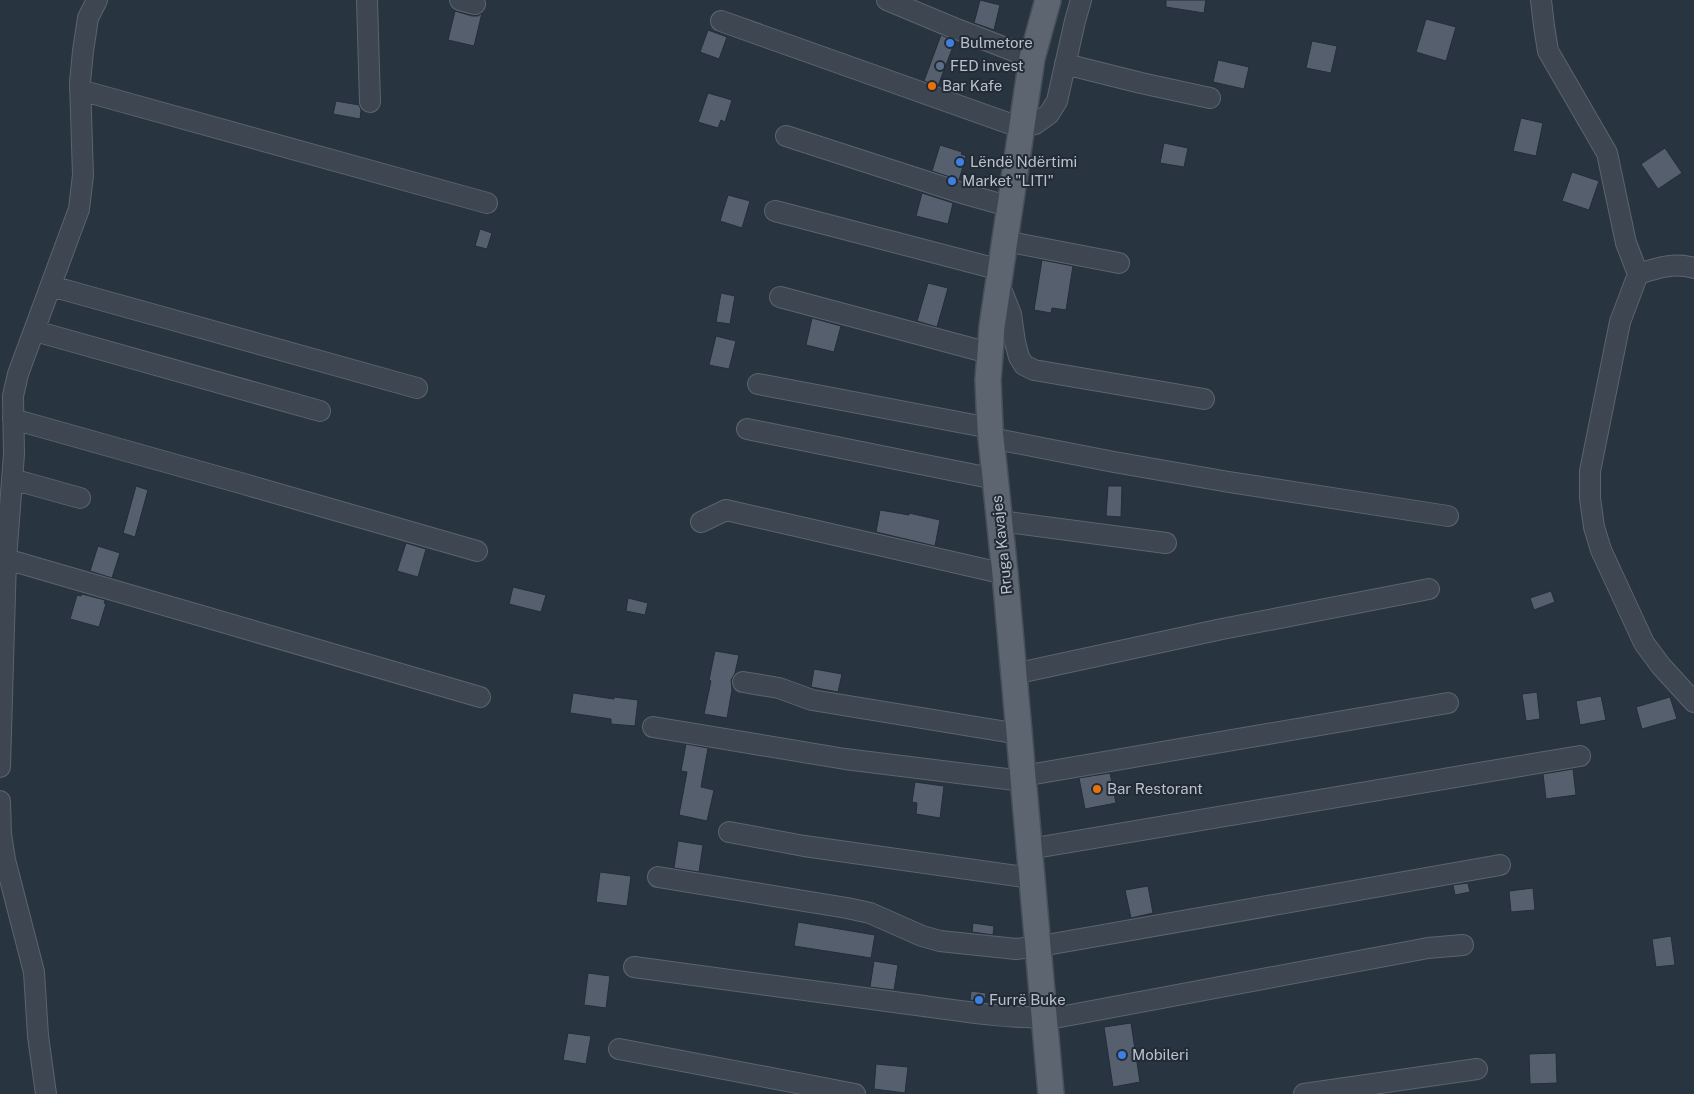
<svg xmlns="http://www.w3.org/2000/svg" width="1694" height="1094" viewBox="0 0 1694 1094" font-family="'Public Sans',sans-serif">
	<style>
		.building { fill: #555f6e; stroke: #242d38 }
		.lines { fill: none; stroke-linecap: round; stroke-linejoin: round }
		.minor-casing { stroke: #5b646e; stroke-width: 22 }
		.major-casing { stroke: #474f5a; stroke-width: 28 }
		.minor { stroke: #3d4651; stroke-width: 20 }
		.major { stroke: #5c6570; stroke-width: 25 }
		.shop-dot { fill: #3f7fe0; stroke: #222b36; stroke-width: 2 }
		.service-dot { fill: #5c6f8a; stroke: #222b36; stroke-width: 2 }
		.food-dot { fill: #e8710a; stroke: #222b36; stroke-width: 2 }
		.labels { text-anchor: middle; stroke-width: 4; stroke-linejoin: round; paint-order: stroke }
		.poi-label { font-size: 15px; fill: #bac1cb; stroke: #222b36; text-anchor: start }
		.street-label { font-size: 15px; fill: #bac1cb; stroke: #222b36 }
	</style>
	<rect width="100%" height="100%" fill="#293441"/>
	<path class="building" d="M980 0 1000 5 994 30 974 23Z
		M1166 0H1206L1204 13 1166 7Z
		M455 11 472 16H478L482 13 474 46 448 40Z
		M1426 19 1456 27 1446 61 1416 52Z
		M708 30 727 37 719 59 700 52Z
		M941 35 955 41 938 86 924 81Z
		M1312 41 1337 46 1331 73 1306 68Z
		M1218 60 1249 67 1244 89 1213 82Z
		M708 93 732 100 725 122 721 120 718 128 698 122Z
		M336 101 359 105 361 110 360 119 333 114Z
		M1521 118 1543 123 1536 156 1513 151Z
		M1164 143 1188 148 1184 167 1160 163Z
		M940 145 962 152 961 154 966 156 959 180 932 171Z
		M1665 148 1682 173 1658 189 1641 164Z
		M1572 172 1599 181 1589 210 1562 201Z
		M922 193 953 203 948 224 916 216Z
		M728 195 750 201 742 228 720 221Z
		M480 229 492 233 487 249 475 246Z
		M1042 260 1073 266 1066 310 1052 308 1051 313 1034 310Z
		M928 283 948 288 937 327 917 321Z
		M721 293 735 296 730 324 716 322Z
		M812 318 841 326 834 352 806 345Z
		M716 336 736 341 729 369 709 365Z
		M136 486 148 490 135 537 123 533Z
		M1108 486H1122L1121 517 1106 516Z
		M880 510 909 515V513L940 520 935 546 876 532Z
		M406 543 426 549 418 577 397 571Z
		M98 546 120 553 112 578 90 571Z
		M513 587 546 595 541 612 509 604Z
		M1551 591 1555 602 1534 610 1530 598Z
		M82 594 105 600 104 603 106 604 99 627 70 619 77 595 81 596Z
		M628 598 648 603 645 615 626 611Z
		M715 651 739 655 735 673 731 680 732 690 727 718 704 714 711 681 709 680Z
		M814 669 842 674 838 692 811 687Z
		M1537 692 1540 719 1526 721 1522 694Z
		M573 693 614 699V697L638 700 635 726 611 724V719L570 713Z
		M1601 696 1606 720 1580 725 1576 701Z
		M1670 697 1677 719 1642 729 1636 707Z
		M686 744 708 748 701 787 714 790 707 821 679 815 687 772 681 771Z
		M1573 769 1576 795 1546 799 1543 774Z
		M1110 773 1116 803 1085 809 1079 778Z
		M915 782 944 786 940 818 916 814 917 803 912 802Z
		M678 841 703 845 699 872 674 868Z
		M600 872 631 876 627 906 596 902Z
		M1468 883 1470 892 1455 895 1453 885Z
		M1148 886 1153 913 1131 918 1125 890Z
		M1533 888 1535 910 1511 912 1509 891Z
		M798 922 875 935 871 958 794 946Z
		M973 923 994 926 993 935 972 932Z
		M1671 936 1675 965 1656 967 1652 939Z
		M874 961 898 965 894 990 870 987Z
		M588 973 610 976 606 1008 584 1005Z
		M971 991 986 993 985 1002 970 1000Z
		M1131 1023 1140 1082 1113 1087 1104 1027Z
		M568 1033 591 1036 586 1064 563 1060Z
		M1556 1053 1557 1083 1530 1084 1529 1054Z
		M876 1064 908 1067 905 1093 874 1089Z"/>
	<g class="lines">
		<defs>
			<path id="minor" d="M367 0 370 102
				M460 0 475 4
				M887 0 954 28 1032 58
				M1541 0 1544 26 1548 51 1607 153 1626 243 1638 274 1620 322 1590 471V498L1594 527 1601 550 1644 643 1661 666 1694 702
				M721 21 1022 128 1035 124 1049 114 1057 101 1075 21 1081 0
				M1065 64 1141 83 1210 98
				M80 90 487 203
				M786 136 965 194 1011 207
				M775 211 1001 270
				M1005 241 1119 263
				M1638 274C1657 268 1674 262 1694 268
				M999 284 1011 314 1015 342 1019 357 1024 365 1034 370 1204 399
				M51 286 417 388
				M780 297 989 353
				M35 331 320 411
				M758 384 990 428
				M13 419 244 484 477 551
				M747 429 995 479
				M991 438 1114 462 1229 482 1448 516
				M12 479 80 498
				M1000 521 1166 543
				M701 522 726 510 1005 574
				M6 559 480 697
				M1014 674 1222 629 1429 589
				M743 682 779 688 812 700 1019 734
				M653 727 845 759 1023 781
				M0 767 6 559 14 454 13 396 18 374 79 209 83 175 80 82 83 51 88 18 97 0
				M1023 776 1448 703
				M0 801 1 834 5 860 34 972 38 1036 46 1094
				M729 832 804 846 1031 878
				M1029 849 1580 756
				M658 877 847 908 870 913 922 936 940 941 1016 949 1052 944 1500 865
				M634 967C721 979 807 990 894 1002 949 1009 1005 1020 1060 1017L1428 948 1463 945
				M619 1049 855 1094
				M1304 1094 1477 1069"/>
			<path id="major" d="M1048 0 1032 58 992 327 988 380 990 428 1005 574 1051 1094"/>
		</defs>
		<use href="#minor" class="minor-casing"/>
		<use href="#major" class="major-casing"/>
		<use href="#minor" class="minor"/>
		<use href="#major" class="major"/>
	</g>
	<g class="shop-dot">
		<circle cx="950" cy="43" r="5"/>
		<circle cx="960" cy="162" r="5"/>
		<circle cx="952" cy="181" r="5"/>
		<circle cx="979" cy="1000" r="5"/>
		<circle cx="1122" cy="1055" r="5"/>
	</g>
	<circle class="service-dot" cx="940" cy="66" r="5"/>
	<g class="food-dot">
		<circle cx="932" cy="86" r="5"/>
		<circle cx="1097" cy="789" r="5"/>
	</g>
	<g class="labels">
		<g class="poi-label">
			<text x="960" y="48">Bulmetore</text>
			<text x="950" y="71">FED invest</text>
			<text x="942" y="91">Bar Kafe</text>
			<text x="970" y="167">Lëndë Ndërtimi</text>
			<text x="962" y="186">Market "LITI"</text>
			<text x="1107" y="794">Bar Restorant</text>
			<text x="989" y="1005">Furrë Buke</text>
			<text x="1132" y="1060">Mobileri</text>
		</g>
		<g class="street-label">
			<text transform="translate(1002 545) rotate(-96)" y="5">Rruga Kavajes</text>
		</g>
	</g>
</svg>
